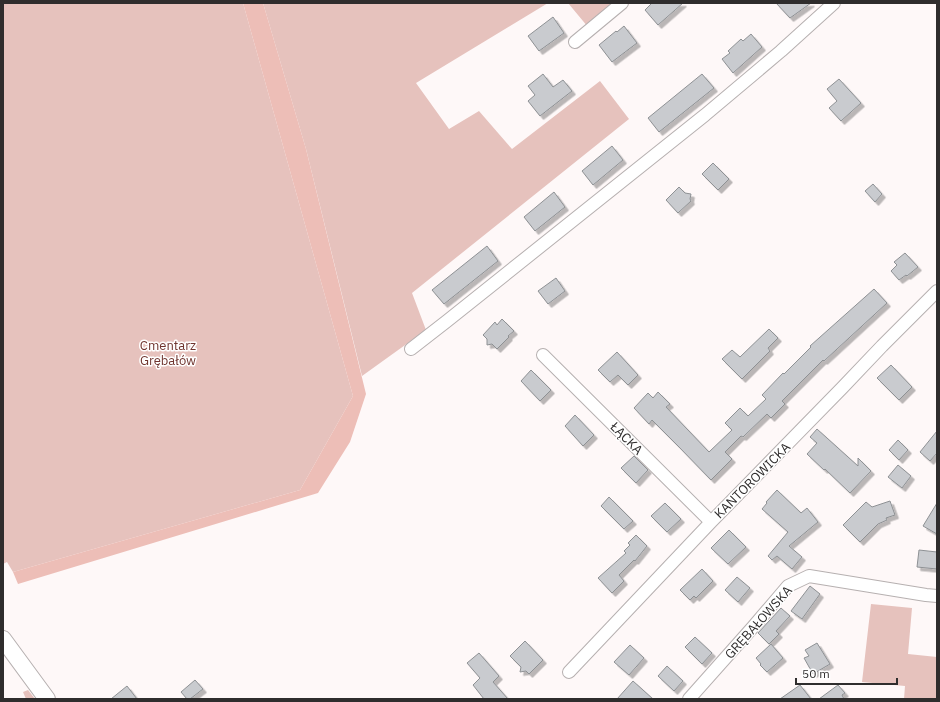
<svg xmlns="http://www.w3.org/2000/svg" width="940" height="702" viewBox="0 0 940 702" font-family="'IBM Plex Sans',sans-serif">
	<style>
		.green { fill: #e6c2bd }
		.forest { fill: #edbeb7 }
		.building { fill: #c9cbcf; stroke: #8e9194; filter: url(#shadow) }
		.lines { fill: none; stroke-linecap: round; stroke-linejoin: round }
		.street-casing { stroke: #b6b0b0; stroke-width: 14 }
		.secondary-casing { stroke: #b6b0b0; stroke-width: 18 }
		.street { stroke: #fff; stroke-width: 12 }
		.secondary { stroke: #fff; stroke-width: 16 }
		.labels { text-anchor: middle; stroke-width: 3; stroke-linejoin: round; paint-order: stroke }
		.park-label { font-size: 13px; fill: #6f342e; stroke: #fff }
		.street-label { font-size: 13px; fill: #2f2d2d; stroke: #fff }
	</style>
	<defs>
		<filter id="shadow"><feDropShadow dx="3.5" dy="3.5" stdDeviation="0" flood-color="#0004"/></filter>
	</defs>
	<rect width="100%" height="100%" fill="#fef8f8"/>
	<path class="green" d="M3 3H243L353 396 300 490 13 572 7 562 3 564Z
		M263 3H548L416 83 449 129 479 111 512 149 600 81 629 119 412 293 426 330 362 376 306 149Z
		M568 3H617L588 27Z
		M871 604 912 608 908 654 937 657V699H904L905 686 862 682Z
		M28 690 35 699H26L23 692Z"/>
	<path class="forest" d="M243 3H263L306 149 366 394 350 442 318 493 18 584 13 572 300 490 353 396Z"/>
	<path class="building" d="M652 3H683L658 25 645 10Z
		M776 3H811L790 18Z
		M553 17 564 33 539 51 528 36Z
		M624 26 637 43 612 62 599 45 616 31 617 32Z
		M751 34 762 47 733 73 722 59 730 53 728 51 741 39 743 41Z
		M543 74 553 87 563 80 572 91 540 116 528 101 535 95 528 86Z
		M702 74 714 88 659 132 648 118Z
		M839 79 861 103 841 121 829 108 837 101 827 89Z
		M612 146 623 160 593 185 582 171Z
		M713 163 729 179 718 190 702 174Z
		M873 184 882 194 875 202 865 191Z
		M679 187 685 193 691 194 690 199 691 201 678 213 666 200Z
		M554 192 565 207 535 231 524 217Z
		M487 246 498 261 444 304 432 290Z
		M905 253 918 267 907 276 906 275 899 280 891 271 897 265 894 262Z
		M556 278 565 291 548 304 538 291Z
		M874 289 887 303 824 361 823 360 782 401 785 404 771 418 767 414 743 437 741 436 725 452 732 459 711 480 679 447 652 420 649 424 634 408 648 393 653 398 658 392 670 404 666 407 709 452 732 430 725 423 740 408 748 416 766 399 762 395 783 373 784 374 811 347 810 346Z
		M502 319 514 331 508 336 509 337 497 349 492 344 487 345V339L483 335 495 322 497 325Z
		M769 329 778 338 768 348 770 351 742 379 722 359 732 350 740 357Z
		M617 352 638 375 628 385 618 375 610 382 598 370Z
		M891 365 912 387 899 400 877 378Z
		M531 370 551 390 540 401 521 381Z
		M575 415 594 435 583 446 565 426Z
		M817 429 858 466V458L871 471 850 493 825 469 824 470 807 454 817 443 810 437Z
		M937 431V453L930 461 920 452Z
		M898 440 908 450 899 460 889 450Z
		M634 456 648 470 636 483 621 468Z
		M898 465 911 476 902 488 888 477Z
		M777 490 801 513 807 508 818 522 789 546 802 557 792 569 777 556 772 560 768 556 788 532 762 509 767 503 766 502Z
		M609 497 633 521 624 529 601 506Z
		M890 501 895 515 886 518 887 520 878 524 860 542 843 525 866 502 872 507Z
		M665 503 681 519 667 532 651 516Z
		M937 503V534L923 526Z
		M729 530 746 547 728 564 711 548Z
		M636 535 647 546 635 561 634 560 619 575 624 581 612 593 598 578 626 553 624 551 630 545 628 543Z
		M919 550 937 552V569L917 567Z
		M702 569 713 581 696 598 694 596 690 600 680 590Z
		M737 577 750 588 738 602 725 590Z
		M810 586 820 594 802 619 791 611Z
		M781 608 790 616 776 631 779 634 769 644 758 633Z
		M695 637 712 653 702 664 685 647Z
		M525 641 543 660 529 674 526 671 520 672 521 667 510 656Z
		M817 643 830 664 813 674 804 658 809 656 805 650Z
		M771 644 783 658 767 672 760 665 761 664 756 658Z
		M630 645 644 658 629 675 614 662Z
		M479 653 499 676 493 682 508 699H484L473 685 480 678 467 663Z
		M667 666 683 681 674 691 658 676Z
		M195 680 203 689 190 699H187L181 692Z
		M633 681 653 699H617Z
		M800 685 811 699H780Z
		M838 685 845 693 842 695 844 699H819Z
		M127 686 137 699H111Z"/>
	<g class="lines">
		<defs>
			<path id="street" d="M575 42 622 3
				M411 349 447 321 705 115 781 51 834 3
				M543 355 711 522
				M569 672 711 522 843 387 882 346 937 291
				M689 699 753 627 788 586 809 576 926 595 937 596"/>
			<path id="secondary" d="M3 639 47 699"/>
		</defs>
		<use href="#street" class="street-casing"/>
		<use href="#secondary" class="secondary-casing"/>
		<use href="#street" class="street"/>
		<use href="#secondary" class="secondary"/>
	</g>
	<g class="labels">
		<g class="park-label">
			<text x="168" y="350">Cmentarz<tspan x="168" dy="15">Grębałów</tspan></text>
		</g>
		<g class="street-label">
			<text transform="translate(627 438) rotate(45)" y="5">ŁĄCKA</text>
			<text transform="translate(752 480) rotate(-45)" y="5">KANTOROWICKA</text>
			<text transform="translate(758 622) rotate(-48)" y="5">GRĘBAŁOWSKA</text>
		</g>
	</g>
	<rect width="940" height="702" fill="none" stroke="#2f2d2d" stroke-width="8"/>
	<path d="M796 678v6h101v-6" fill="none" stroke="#2f2d2d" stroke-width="2"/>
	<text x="802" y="678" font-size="12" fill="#2f2d2d" stroke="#ffffff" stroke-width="3" paint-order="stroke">50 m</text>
</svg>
